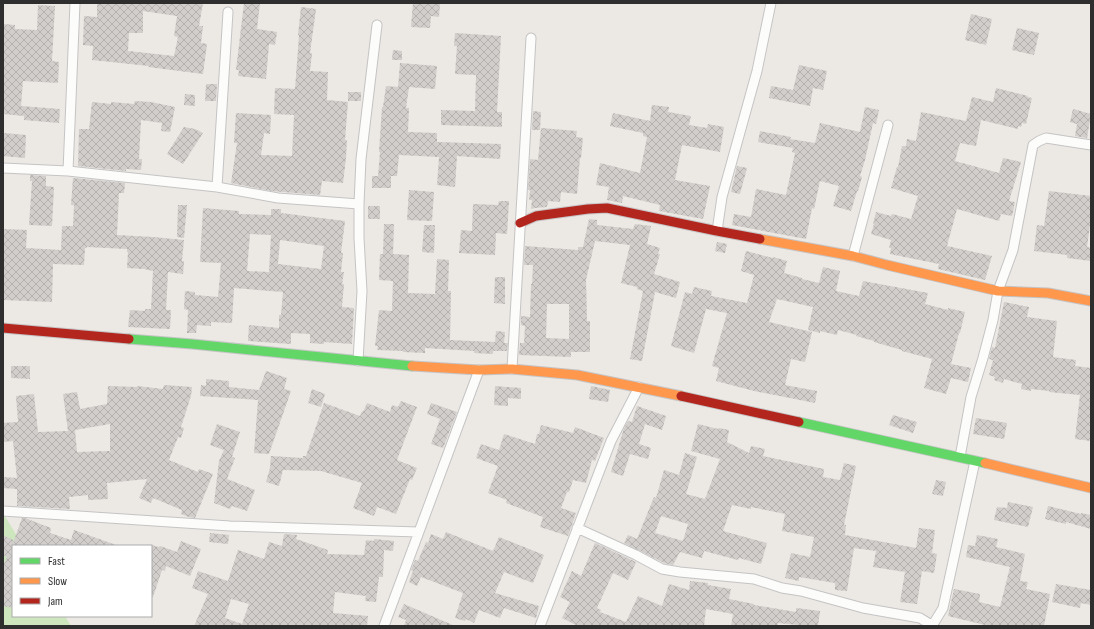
<svg xmlns="http://www.w3.org/2000/svg" width="1094" height="629" viewBox="0 0 1094 629" font-family="'Sofia Sans Condensed',sans-serif">
	<style>
		.grass { fill: #cee6be }
		.building { fill: url(#building-cross-hatch); fill-rule: evenodd }
		.lines { fill: none; stroke-linecap: round; stroke-linejoin: round }
		.street-casing { stroke: #c5c4c5; stroke-width: 11 }
		.fast-casing { stroke: #c5c4c5; stroke-width: 11 }
		.slow-casing { stroke: #c5c4c5; stroke-width: 11 }
		.jam-casing { stroke: #c5c4c5; stroke-width: 11 }
		.street { stroke: #fcfcfb; stroke-width: 9 }
		.fast { stroke: #63d668; stroke-width: 9 }
		.slow { stroke: #ff974d; stroke-width: 9 }
		.jam { stroke: #b3261e; stroke-width: 9 }
	</style>
	<defs>
		<pattern id="building-cross-hatch" width="8" height="8" patternUnits="userSpaceOnUse"><rect width="8" height="8" fill="#d1cecb"/><path d="M0 0l8 8M0 8l8-8" fill="none" stroke="#b4b1af"/></pattern>
	</defs>
	<rect width="100%" height="100%" fill="#ece8e4"/>
	<path class="grass" d="M3 513 23 546H13V616H65L71 626H3Z"/>
	<path class="building" d="M97 3H203L199 26H203L201 43 207 44 203 74 148 67 149 66 92 60 93 46 83 45 84 16 97 17ZM143 11 177 16 174 36 178 37 174 56 128 51 129 33H143Z
		M244 3H260L257 29 277 32 275 45 269 44 266 79 238 76 239 70H236Z
		M413 3H440L439 17 431 16 430 28 411 27Z
		M38 5 55 6 52 61 59 62 58 83 23 81 21 106 60 109 59 123 24 120V116L3 114V24L15 25V29L37 30Z
		M301 7 316 9 310 53H312L310 71 328 72 327 100 348 102 345 140H347L346 158 343 183 322 181 320 195 271 191 231 183 237 143H234L236 113 271 115 270 134 264 133 261 155 292 156 294 115 274 114 275 88 295 89 299 35H298Z
		M971 14 992 19 986 45 965 40Z
		M1017 28 1039 33 1034 55 1012 50Z
		M455 33 501 36 497 112H502V127L441 125V110L475 111 476 75 455 74 457 46H454Z
		M393 50 402 51V60H392Z
		M400 63 437 66 435 89 409 87 406 108H409L408 132 437 133V142L501 144 500 159 457 156 455 187 437 185 439 157 399 155 397 176H391V188H372V176H378L380 152H379L382 107H383L386 86 398 87Z
		M799 65 827 71 823 90 813 88 810 106 769 98 771 86 793 90Z
		M206 84H217L216 101H205Z
		M996 88 1028 96 1027 97 1032 98 1026 124 1022 123 1021 127 1018 126V129L981 120 976 146 960 143 955 161 999 173 1003 158 1021 162 1009 201 1015 202 1012 216 1001 214 999 221 957 209 947 246 992 256 985 280 938 269 939 264 890 254 891 248H889L891 240 871 234 874 224H873L876 212 891 216 892 214 911 219 918 196 891 188 897 167H898L902 146H906L907 139 916 141 921 112 966 121 972 97 993 102Z
		M348 92H361V101H348Z
		M185 94 195 95V106L184 105Z
		M135 101 151 102 175 107 170 132 161 131 162 123 141 120 139 159H142L141 170 126 169V171L78 166 79 129H89L92 102 111 104V102L134 104Z
		M652 105 669 107 668 112 691 116 689 125 707 128 708 124 724 127 720 152 682 145 675 180 710 186 703 219 659 211 660 205 623 196 622 203 607 200 609 187 596 185 600 163 640 173 647 137 643 136V133L610 126 613 113 650 121Z
		M865 107 879 110 876 124 873 123 865 160 860 176 862 177 858 191H857L851 211 833 206 839 186 820 181 814 209 812 208 806 239 732 225 734 214 751 217 756 189 786 195 795 153 792 152 793 148 758 142 760 131 791 137 790 139 815 143 820 123 860 132Z
		M1073 109 1091 114 1087 138 1075 136 1077 124 1070 122Z
		M533 111 541 112 540 130H532Z
		M184 127 195 129 203 133 183 164 167 154Z
		M541 128 577 131 576 137 583 138 581 158H580L577 194 561 192 560 202 548 201 547 207 535 208 531 209 532 200H529L530 190H528L530 159 538 160Z
		M4 133 26 135 25 158 3 156Z
		M737 166 747 168 740 194 731 192Z
		M30 175 46 176V186L54 187 52 226 29 225 32 181H30Z
		M73 178 125 183 124 193H119L117 235 153 237 184 240 182 261H184L183 274 168 272 166 310H171L170 329 128 327 130 310 145 311V309H151L153 271 144 269 127 268 128 252H127V249L87 247V248H85L84 265 53 264 52 302 3 300V229L27 230 26 248 61 250 62 226H73L74 205H71Z
		M409 190 434 192 432 221 407 220Z
		M1049 191 1091 196V218L1087 247 1091 248V261L1067 258V255L1034 251 1037 225 1044 226Z
		M499 201H509L507 234 496 233 495 255 459 253 461 230 472 231 473 204 498 205Z
		M178 205H187L184 238 177 237Z
		M368 206H380V219H368Z
		M203 208 239 211V214L271 215V209H281V213L345 221 341 253H343L341 272H344L342 284H344L342 307 354 308 352 344 324 342V344L310 343V334L291 333V344L248 341 249 325 279 328V315H281L283 292 234 288 232 323 211 322V326L197 325 196 333H187L188 310 184 309 185 291 195 292V295L218 297 221 263 200 262ZM250 234 271 235 269 272 247 271ZM280 240 324 246 321 269 278 264Z
		M589 219 597 220V225L633 229 635 224 651 226 647 244 660 248 658 254H660L654 274 680 282 676 298 655 292 642 361 630 359 643 291 637 289V287L621 283 630 245 595 241 586 280 587 321H590V352H571V357L519 355 520 343H524L525 326 521 325V316L530 317 531 284H532L533 265H524L525 246 578 250V247H583ZM547 304H569V339L546 338Z
		M384 224H394L393 254 409 255 408 293 435 294 437 259 449 260 448 291H451L450 340 495 342 496 331 505 332 504 343H508L507 351H493V354L474 353V351L425 348V353L403 352V351L377 350 378 346H375L379 310 392 311 393 281 379 280 380 254H383Z
		M424 225H435L434 253 422 252Z
		M717 242 727 244 725 253 715 251Z
		M746 251 773 258V257L787 261 784 273 802 278V279L819 283 823 267 840 271 836 291 859 296 863 281 928 293 925 304 948 310V308L965 312 960 333H959L951 364 971 368 968 382 951 378 946 394 924 388 932 359 902 351V350L874 342V341L856 336 857 335 838 330 837 335 820 331V333L808 330 813 307 777 299 769 322 812 332 805 362 791 359 785 385 817 391 815 403 754 391 716 381 719 368 712 366 727 313 706 309 694 353 671 346 685 292 692 294 694 287 712 291 711 296 747 303 754 275 741 271Z
		M495 277H505V304L494 303Z
		M1004 302 1029 307 1027 317 1057 321 1053 357 1076 360 1075 366 1091 368V441L1075 439 1080 395 1049 392V391L1031 389V391L1021 389 1022 384 1004 379 1003 383 994 380 995 377 989 375 993 360 989 359 992 347 995 348Z
		M11 366H30V379L11 378Z
		M266 371 287 378 284 389 291 391 269 454 254 453 258 400 200 396 201 385 206 386V379L229 381V387L259 390Z
		M164 385 192 387 191 396 181 427 184 428 181 438 178 437 169 460 198 472 199 469 213 474 195 518 189 517 181 514 182 510 153 498 151 503 139 498 147 479 107 483 108 499 88 500V495L69 497 70 509 17 506V489L3 488V477L17 478 13 441 3 442V423L18 422 16 396 34 394 38 432 68 431 63 394 77 392 80 409 107 404 108 386 137 387V386L163 389ZM110 424V451L77 452 75 430Z
		M495 386 521 388V399L508 398V406L494 405Z
		M591 386 610 390 608 402 589 399Z
		M312 389 325 394 321 407 308 403Z
		M401 401 417 407 397 460 417 468 412 480 410 479 396 514 377 507 374 516 353 508 362 483 321 471 283 470 279 486 266 482 270 468 271 456 303 458V456H306L324 403 360 416 362 411 363 412 367 403 390 412 392 405 398 407Z
		M431 403 457 412 443 448 431 444 440 419 427 414Z
		M637 406 666 416 662 430 645 424 639 444 651 448 648 459 630 454 623 476 611 472 624 428 628 421 632 422Z
		M893 415 917 422 913 433 889 425Z
		M976 418 1007 423 1004 439 973 434Z
		M217 424 240 432 232 457 235 458 227 479 255 490 247 511 232 506 230 509 214 503 219 461 224 450 210 445Z
		M698 424 718 429 719 428 729 430 727 442 749 453 751 446 765 449 763 456 824 469 823 477 840 480 844 463 856 466 844 525H846L845 535 916 548 919 528 935 530 932 553 937 554 934 573 922 571 917 604 900 602 905 572 873 567 876 551 854 548 847 591 835 590V583L799 577V581L785 578 791 553 810 557 814 537 782 531 785 514 751 507V509L732 505 723 531 767 543 761 564 739 558 738 560 704 551 702 558 680 552 673 565 664 563 624 543 628 535 637 539 654 497 656 498 664 470 679 475 685 453 697 457 686 494 705 499 720 459 691 451ZM661 516 688 524 683 541 655 533Z
		M541 425 573 433 575 427 604 438 595 461 592 460 586 483 573 480 569 492H567L561 508 576 513 568 536 540 527 543 517 506 503 507 500 488 493 498 466 476 458 481 444 499 450 504 434 535 444 537 434H539Z
		M936 480 946 482 943 496 932 494Z
		M1008 502 1033 507 1028 527 994 520 997 507 1007 508Z
		M1048 506 1081 514V513L1091 515V529L1066 522V524L1045 519Z
		M22 518H25L51 528 50 533 71 540 74 530 116 545V546H13V608L3 606V566L7 557 3 555V535L13 540V543Z
		M446 532 493 551 499 537 544 555 533 583 504 572 495 593 539 606 536 618 504 608 500 618 479 610 474 623 466 619 465 621 455 618 463 593 421 577 417 586 409 582 413 571 411 570 415 560 418 561 426 542 428 543 431 534 443 539Z
		M210 533 229 535 228 544 209 542Z
		M284 534 297 535 296 539 328 550 327 554 364 555 366 540 374 541V539L394 541 393 551 384 550 383 577H379L376 602 365 601 366 596 335 592 333 613 368 616 367 626H194L208 594 192 588 198 571 228 581 238 550 264 559 269 542 282 546ZM231 599 249 604 242 624 225 618Z
		M977 535 998 539 996 547 1025 554 1020 581 1028 582 1026 589 1050 594 1044 626H989L948 616 954 589 980 594 979 602 1000 607 1010 567 966 557 968 545 975 546Z
		M181 541 201 549 190 576 166 566 165 571 162 570 153 597H151V545L159 547 160 546 177 552Z
		M595 543 636 562 628 580 613 573 597 608 601 610 600 612 626 622 638 596 662 606 669 584 689 590 690 581 708 583V585L731 589 729 599 754 604V605L796 612V608L820 611 818 626H809L778 623 777 626H731L733 614 706 609 704 626H578L562 618 570 602 560 597 572 571 581 576Z
		M1056 584 1091 590V605L1081 603 1080 608 1052 602Z
		M404 604 455 626H404L406 620 398 617Z"/>
	<g class="lines">
		<defs>
			<path id="street" d="M3 168 68 171 217 187 278 198 359 204
				M68 171 75 3
				M217 187 228 12
				M717 231 722 197 757 71 771 3
				M853 256 888 125
				M358 361 362 291 359 238V204L361 159 377 25
				M512 369 531 38
				M960 457 971 397 983 358 993 320 998 291 1013 250 1033 145 1039 141 1046 138 1091 145
				M3 511 230 526 418 532
				M577 528 636 555 662 569 680 572 754 579 782 588 801 591 863 608 920 618 933 626
				M384 626 479 370
				M540 626 611 441 639 387
				M932 626 943 608 975 461"/>
			<path id="fast" d="M129 339 192 344 412 366
				M799 422 985 463"/>
			<path id="slow" d="M760 239 853 256 887 265 998 291 1048 293 1091 301
				M412 366 479 370 512 369 577 375 681 396
				M985 463 1091 488"/>
			<path id="jam" d="M520 223 536 216 588 209 607 208 717 231 760 239
				M3 328 129 339
				M681 396 799 422"/>
		</defs>
		<use href="#street" class="street-casing"/>
		<use href="#fast" class="fast-casing"/>
		<use href="#slow" class="slow-casing"/>
		<use href="#jam" class="jam-casing"/>
		<use href="#street" class="street"/>
		<use href="#fast" class="fast"/>
		<use href="#slow" class="slow"/>
		<use href="#jam" class="jam"/>
	</g>
	<rect width="1094" height="629" fill="none" stroke="#2e2e2e" stroke-width="8"/>
	<rect x="12" y="545" width="140" height="72" fill="#ffffff" stroke="#ababab"/>
	<rect x="20" y="558" width="20" height="6" fill="#63d668" stroke="#ababab"/>
	<text x="48" y="565" font-size="12" fill="#2e2e2e">Fast</text>
	<rect x="20" y="578" width="20" height="6" fill="#ff974d" stroke="#ababab"/>
	<text x="48" y="585" font-size="12" fill="#2e2e2e">Slow</text>
	<rect x="20" y="598" width="20" height="6" fill="#b3261e" stroke="#ababab"/>
	<text x="48" y="605" font-size="12" fill="#2e2e2e">Jam</text>
</svg>
